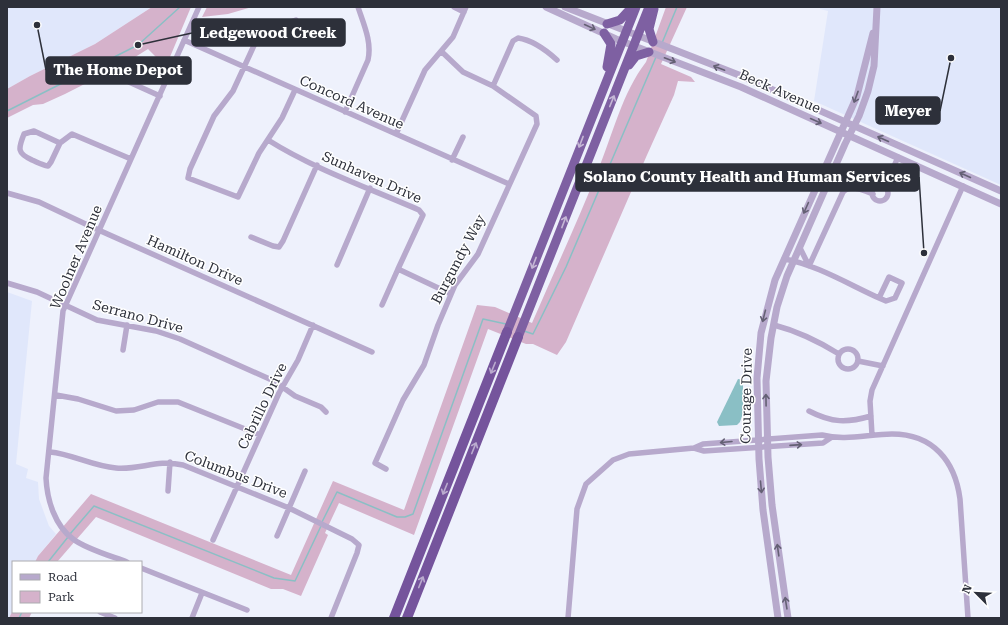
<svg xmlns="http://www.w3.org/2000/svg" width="1008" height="625" viewBox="0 0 1008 625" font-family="'Roboto Serif',serif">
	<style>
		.built { fill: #e0e7fb }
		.green { fill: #d5b2cb }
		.water { fill: #8abfc5 }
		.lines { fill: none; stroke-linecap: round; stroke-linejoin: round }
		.stream { stroke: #8abfc5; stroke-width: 1.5 }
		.minor { stroke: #b7a9cc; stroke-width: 5.5 }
		.tertiary { stroke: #b7a9cc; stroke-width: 7 }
		.trunk { stroke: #7e60a2; stroke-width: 9 }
		.motorway { stroke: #75549c; stroke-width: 10 }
		.oneway { stroke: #646074 }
		.oneway2 { stroke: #c5b7d5 }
		.oneway3 { stroke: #baaace }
		.labels { text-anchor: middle; stroke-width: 3; stroke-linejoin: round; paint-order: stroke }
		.street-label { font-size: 14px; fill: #2d303a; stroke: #fff }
		.leader { fill: none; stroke: #2d303a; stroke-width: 1.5 }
		.callout-dot { fill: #2d303a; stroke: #fff; stroke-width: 1.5 }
		.callout { fill: #2d303a; stroke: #2d303a; stroke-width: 1.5 }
		.callout-label { font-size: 15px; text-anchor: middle; font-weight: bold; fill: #fff }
	</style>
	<rect width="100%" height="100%" fill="#eef1fc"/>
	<path class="built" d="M7 7H152L95 44 30 76 7 89Z
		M820 7H1001V185L814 101 828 11 820 9Z
		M7 292 32 301 16 464 28 469 26 478 38 482 39 499 49 526 56 534 38 556 35 562H13V610L9 618H7Z"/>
	<path class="green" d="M152 7H191L167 64 159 60 148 49 124 64 65 94 43 104 33 105 7 118V89L30 76 95 44Z
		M207 7H252L228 14 202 17Z
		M666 7H687L661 64 691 77 695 82 678 81 674 95 647 155 566 342 557 355 533 344H526L488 329 414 535 339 503 325 533 328 535 301 596 283 589H271L96 517 57 562H35L38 556 91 494 291 575 333 481 404 510 477 305 495 307 532 323C554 272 578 221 598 170 613 134 622 93 646 62Z
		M13 610V612H32L29 618H9Z"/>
	<path class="water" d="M738 379 743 380V413L740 422 737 425 719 426 717 422Z"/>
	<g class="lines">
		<path class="stream" d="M662 43 677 7
			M7 111 138 45 180 7
			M524 331 533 334 566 267 656 57
			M322 522 337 492 397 517H405L413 514 483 319 506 324
			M70 534 94 506 274 578 295 581 321 526
			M48 562 68 537
			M19 618 22 612"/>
		<path class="minor" d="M454 7 464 12
			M184 40 509 184
			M129 82 160 96
			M493 86 513 41 518 38C533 40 546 50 557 60
			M295 90 282 118 259 153 238 197 188 178 190 169 214 116 233 91 257 39 272 29 296 20 300 29
			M345 112 368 60C372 42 364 25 358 7
			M396 134 425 70 453 37 466 7
			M268 140C314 169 369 188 419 210L423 215 398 269 451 294
			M60 143 51 162 48 166C42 165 37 162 32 160 17 153 18 149 24 134L34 131 60 143 72 134 131 159
			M452 160 463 137
			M872 193a8 8 0 1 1 16 0a8 8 0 1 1-16 0Z
			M885 187 898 157
			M7 193 39 202 94 228 372 352
			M251 237 273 246 279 247 283 241 317 165
			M800 248 809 266
			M784 259C815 264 850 285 879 298L886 301 895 298 902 283 889 277 879 298
			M337 265 370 188
			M809 266 843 192C851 184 863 190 873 194
			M7 283 37 292 97 320 156 331 180 339 274 381 295 396 321 407 326 412
			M382 305 398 269
			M774 325C797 331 818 341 839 354
			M838 359a10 10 0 1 1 20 0a10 10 0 1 1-20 0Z
			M123 350 127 325
			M858 361 883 366
			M56 395 78 399 116 411 134 410 158 402H178L260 435
			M809 411C832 423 847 423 871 416
			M872 435 870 401 872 390 963 186
			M694 448 704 451 823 443 832 437
			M50 452C72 454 92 466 116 468 141 470 156 459 183 465L289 508 352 539 359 545 357 553 331 618
			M386 469 375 463 403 400 424 365 438 325 455 285 478 254 537 124 536 116 493 86 463 72 442 52
			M168 491 170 462
			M277 536 305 471
			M213 540 279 393 298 360 313 325
			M127 562C111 556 86 549 73 539 55 526 47 500 46 478L63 311 199 7
			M141 568 247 610
			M100 612 115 618
			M192 618 202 593
			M568 618 577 509 586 484 613 460 629 454 694 448 703 444 822 435C845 441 869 434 892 434 933 434 955 461 960 499L968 618"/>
		<path class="tertiary" d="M546 7 616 39 741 87 1001 204
			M565 7 744 77 1001 191
			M778 618 763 510 759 459 757 378 761 333 775 280 857 96 873 33
			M788 618 772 505 768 457 766 381 771 338 777 307 787 276 845 144 859 116 868 91 874 66 877 7"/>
		<path class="trunk" d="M607 24 620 20 632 7
			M604 33 611 44 607 67
			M653 42 649 29 654 9
			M629 65 636 56 649 52
			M507 332 636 7
			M518 337 649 7"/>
		<path class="motorway" d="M394 618 507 332
			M407 618 518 337"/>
	</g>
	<defs><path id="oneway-shaft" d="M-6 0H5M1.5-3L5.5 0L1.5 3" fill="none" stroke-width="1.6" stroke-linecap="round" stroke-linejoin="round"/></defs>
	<g class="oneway">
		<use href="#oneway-shaft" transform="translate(590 27) rotate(25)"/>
		<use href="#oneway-shaft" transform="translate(670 60) rotate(21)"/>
		<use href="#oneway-shaft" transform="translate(719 68) rotate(-159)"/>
		<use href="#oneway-shaft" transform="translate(856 97) rotate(110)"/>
		<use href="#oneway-shaft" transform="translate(816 121) rotate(24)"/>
		<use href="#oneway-shaft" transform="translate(883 139) rotate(-156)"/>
		<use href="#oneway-shaft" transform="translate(965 175) rotate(-156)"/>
		<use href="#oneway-shaft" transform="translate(806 208) rotate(114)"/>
		<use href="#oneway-shaft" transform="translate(764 316) rotate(104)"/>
		<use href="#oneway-shaft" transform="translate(766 400) rotate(-91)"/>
		<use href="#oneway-shaft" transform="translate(726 442) rotate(175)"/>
		<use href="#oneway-shaft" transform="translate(796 445) rotate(-4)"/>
		<use href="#oneway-shaft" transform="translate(761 487) rotate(85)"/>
		<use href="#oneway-shaft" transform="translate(778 550) rotate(-98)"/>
		<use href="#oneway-shaft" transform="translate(786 603) rotate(-99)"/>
	</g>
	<g class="oneway2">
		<use href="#oneway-shaft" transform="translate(612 101) rotate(-68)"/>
		<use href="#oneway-shaft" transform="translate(581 142) rotate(111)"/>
		<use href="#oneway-shaft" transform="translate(564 222) rotate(-69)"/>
		<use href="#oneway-shaft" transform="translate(534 263) rotate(111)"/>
	</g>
	<g class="oneway3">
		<use href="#oneway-shaft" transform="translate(493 368) rotate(112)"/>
		<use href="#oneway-shaft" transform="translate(474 448) rotate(-68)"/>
		<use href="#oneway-shaft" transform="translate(445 489) rotate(112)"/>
		<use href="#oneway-shaft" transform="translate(421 582) rotate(-68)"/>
	</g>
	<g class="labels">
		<g class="street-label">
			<text transform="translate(780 91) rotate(24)" y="5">Beck Avenue</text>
			<text transform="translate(352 102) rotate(24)" y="5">Concord Avenue</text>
			<text transform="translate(372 177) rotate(24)" y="5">Sunhaven Drive</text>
			<text transform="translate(76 257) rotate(-67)" y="5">Woolner Avenue</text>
			<text transform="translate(458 259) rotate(-62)" y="5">Burgundy Way</text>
			<text transform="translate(195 260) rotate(24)" y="5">Hamilton Drive</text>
			<text transform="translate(138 316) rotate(15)" y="5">Serrano Drive</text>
			<text transform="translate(746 396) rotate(-89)" y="5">Courage Drive</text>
			<text transform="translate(262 406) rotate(-64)" y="5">Cabrillo Drive</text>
			<text transform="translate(236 474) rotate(21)" y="5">Columbus Drive</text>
		</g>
	</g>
	<path class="leader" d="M138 45L192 33M37 25L46 70M951 58L940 111M924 253L919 177"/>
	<g class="callout-dot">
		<circle cx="138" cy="45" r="4"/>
		<circle cx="37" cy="25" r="4"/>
		<circle cx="951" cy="58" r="4"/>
		<circle cx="924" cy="253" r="4"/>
	</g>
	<g class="callout">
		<rect x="192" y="19" width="153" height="27" rx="4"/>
		<rect x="46" y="57" width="145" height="27" rx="4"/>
		<rect x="876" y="97" width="64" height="27" rx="4"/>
		<rect x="576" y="164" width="343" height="27" rx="4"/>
	</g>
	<g class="callout-label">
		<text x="268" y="38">Ledgewood Creek</text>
		<text x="118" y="75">The Home Depot</text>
		<text x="908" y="116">Meyer</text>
		<text x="747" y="182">Solano County Health and Human Services</text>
	</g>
	<rect width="1008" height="625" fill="none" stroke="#2d303a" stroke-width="16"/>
	<rect x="12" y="561" width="130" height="52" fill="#ffffff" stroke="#abacb0"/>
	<rect x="20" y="574" width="20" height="6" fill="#b7a9cc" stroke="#abacb0"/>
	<text x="48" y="581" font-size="12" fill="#2d303a">Road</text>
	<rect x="20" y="591" width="20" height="12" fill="#d5b2cb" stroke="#abacb0"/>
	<text x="48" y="601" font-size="12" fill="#2d303a">Park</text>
	<g transform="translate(976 593) rotate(294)" stroke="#ffffff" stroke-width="3" paint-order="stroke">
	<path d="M0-3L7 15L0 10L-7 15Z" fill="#2d303a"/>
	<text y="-6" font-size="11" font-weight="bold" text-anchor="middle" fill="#2d303a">N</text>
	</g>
</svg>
